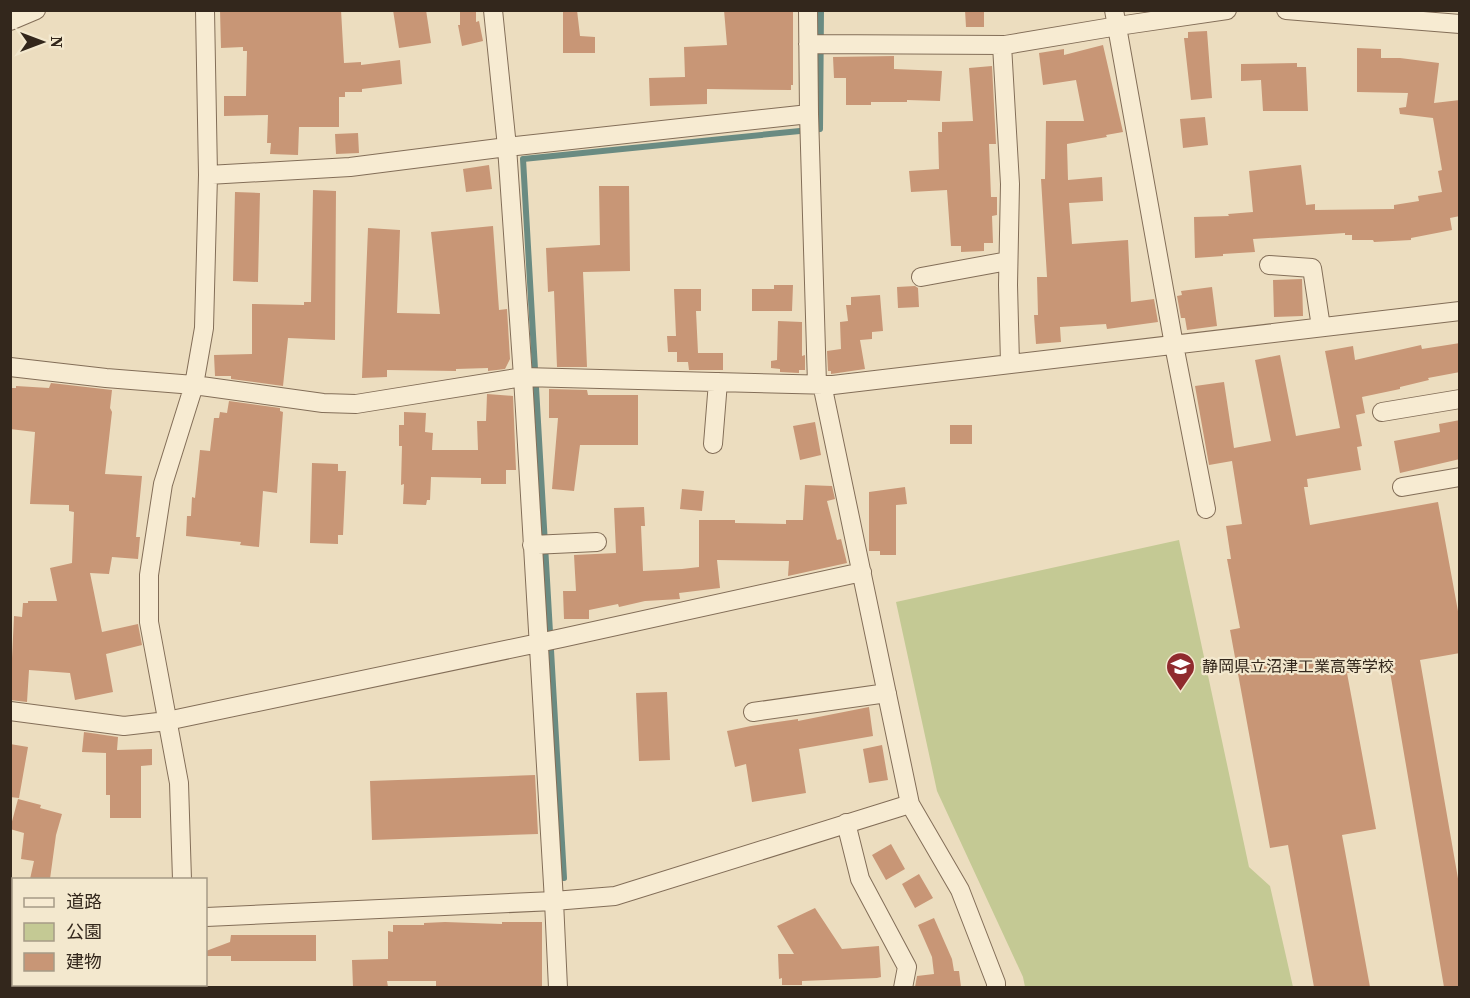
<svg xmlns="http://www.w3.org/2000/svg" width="1470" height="998" viewBox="0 0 1470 998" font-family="'Source Serif 4','Noto Sans JP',serif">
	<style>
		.green { fill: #c4c994 }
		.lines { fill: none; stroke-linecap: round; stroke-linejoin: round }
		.stream { stroke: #6a8b82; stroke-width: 6 }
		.building { fill: #c89676 }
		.street-casing { stroke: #836e58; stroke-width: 20 }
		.street { stroke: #f7ebd2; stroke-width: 18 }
		.labels { text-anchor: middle; stroke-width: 4.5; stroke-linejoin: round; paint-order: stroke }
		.poi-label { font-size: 16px; fill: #33271c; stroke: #f3e8ce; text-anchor: start }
	</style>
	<rect width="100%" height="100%" fill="#ecddbf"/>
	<path class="green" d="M1179 540 1249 867 1270 886 1293 987H1025L1023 977 937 791 896 602Z"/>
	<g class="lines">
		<path class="stream" d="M564 878 523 159 820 129 821 10"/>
	</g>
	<path class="building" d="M220 10H341L344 63 361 62V65L400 60 402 84 362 89V92H345V97H339V127H299L298 155 270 154 271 143H267L268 115 224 116V96H246L247 51H243V47L221 48Z
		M393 10H426L431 43 399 48Z
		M460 10H476V22L479 21 483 41 462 46 458 25H460Z
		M563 10H577L580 36 595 37V53H563Z
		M724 10H793V85H791V90L707 89V104L650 106 649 78 685 77 684 47 727 45Z
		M965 10H984V27H966Z
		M1207 31 1212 98 1191 100 1184 38H1188V32Z
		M1103 45 1123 132 1106 135 1107 137 1067 144 1068 180 1102 177 1103 201 1069 203 1072 244 1128 240 1131 302 1154 299 1158 322 1107 329 1106 324 1060 327 1061 342 1036 344 1034 315H1038L1037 277H1047L1041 179H1045L1046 121H1084L1076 80 1043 85 1039 53 1064 49V55Z
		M1357 48 1381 49V58H1400L1439 63 1434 103 1460 100V216L1450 218 1452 230 1411 238V240L1374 242 1373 240H1352V235H1345V233L1253 239 1255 252 1223 254V256L1195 258 1194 217 1229 216 1228 214 1253 212 1249 171 1301 165 1306 205 1315 204V210L1394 209V205L1419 201 1418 196 1442 192 1438 171 1442 170 1433 118 1400 114 1399 108 1406 107 1408 93 1357 92Z
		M894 56V69L942 71 940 101 907 100V102H871V105H846V78H834L833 57Z
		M1297 63V67H1306L1308 111H1263L1261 80 1241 81V64Z
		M992 66 996 144H989L991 197H997V215L992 216 993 243H984V251L961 252V246H951L947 190 911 192 909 171 939 169 938 132H942V122L973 121 969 68Z
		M1205 117 1208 145 1183 148 1180 119Z
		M358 133 359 153 336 154 335 134Z
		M489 165 492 189 466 192 463 169Z
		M599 186H629L630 271 583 272 587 367H557L554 291 548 292 546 248 600 245Z
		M313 190 336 191 335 340 288 338 283 386 231 379V376H215L214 355 252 354V304L304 305V302H311Z
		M235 192 260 193 258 282 233 281Z
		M493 226 499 310 507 309 510 359 505 369 488 371V368L456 369V371L387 370V377L362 378 368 228 400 230 397 313 440 314 431 232Z
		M1302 279 1303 316 1274 317 1273 280Z
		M774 285H793L792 311H752V289H774Z
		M915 286 918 288 919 307 898 308 897 287Z
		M1212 287 1217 326 1187 330 1185 318H1181L1177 296 1182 295 1181 291Z
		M674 289H701V311H696L698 353H723V370H689L688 362H677V352H668L667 336H676Z
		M880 295 883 331 872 332V339L860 340 865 369 831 374V371H828L827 351 841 349 840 322 848 321 846 305H851V297Z
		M778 321 802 322V356L805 355V370H799V373L780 372V369L771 368V361L777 360Z
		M1460 343V372L1428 378 1429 380 1400 387V389L1362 397 1365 413 1356 415 1362 446 1357 447 1361 470 1307 479 1308 487H1304L1310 525 1438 502 1460 622V653L1420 660 1460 890V987H1444L1389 666 1347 673 1376 829 1342 835 1370 987H1314L1288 845 1270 848 1230 630 1240 628 1227 559H1231L1226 526 1242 524 1232 461 1209 465 1195 386 1224 382 1234 448 1271 441 1255 360 1280 355 1296 436 1340 428 1325 351 1353 346 1355 360 1421 345 1422 349Z
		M51 383 112 390 110 408 112 412 105 474 142 476 136 537H140L138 559 112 557 109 574 90 573 102 632 138 624 142 645 106 654 113 692 75 700 70 673 29 670 27 702 10 700 14 616 22 617 23 603H28V601H57L50 568 72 563 74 512 69 511V505L30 504 35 432 10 429V388H16V386L49 388Z
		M549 389 587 390 588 395H638V445H580L574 491 552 489 558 418H549Z
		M487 394 513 396 516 470H506V484H481V478L431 477 430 500H427L426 505 403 504 404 484 401 485 402 446H399V425H404V412L426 413 425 432 433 433 432 450H478L477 421H486Z
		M229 401 280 408V411L283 412 277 493 263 491 259 547 240 545 241 542 186 536 187 516H191L192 497 195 498 200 450 210 451 214 418H219L220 412 227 413Z
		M1460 420V459L1400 473 1394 441 1440 432 1439 424Z
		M815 422 821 455 800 460 793 426Z
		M950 425H972V444H950Z
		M312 463 338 464V471H346L343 535H338V544L310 543Z
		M805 485 832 486 835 499 827 501 837 540 841 539 847 563 788 576 789 561 717 560 720 588 679 593 680 599 645 601 619 607 618 604 589 610V619H564L563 591H576L574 555 616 553 614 508 644 507 645 526H641L643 571 682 569 699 567V520H735V523L786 524V520H803Z
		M905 487 907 504 896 505V555H880V551H869V492Z
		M682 489 704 491 702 511 680 509Z
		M667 692 670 760 639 761 636 693Z
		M869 707 873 736 799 749 806 793 752 802 746 764 735 767 727 731 751 726 798 719V721Z
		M84 732 118 737 117 750 152 749V765L141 766V818H110V795H106V753L82 752Z
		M10 744 28 747 19 798 10 797Z
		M882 745 888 780 869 783 863 749Z
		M535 775 538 834 372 840 370 781Z
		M18 799 41 805 40 808 62 814 56 835 50 879H30L34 861 21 859 24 833 10 829Z
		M891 844 905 869 886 880 872 855Z
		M919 874 933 898 915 908 902 884Z
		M815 908 842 949 879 946 881 977 877 978 802 981V985H782V978L779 979 778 954H794L777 926Z
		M934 918 952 959 954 971H959L961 987H915L917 976 934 974 932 957 918 925Z
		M445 922 502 924V922H542V987H436V981H387L388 987H353L352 960 388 959V931L393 932V925H424V923Z
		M231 935H316V961H231V956H206V951L230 942Z"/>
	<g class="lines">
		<defs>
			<path id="street" d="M1114 10 1174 345 1206 509
				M1286 10 1460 24
				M10 21 36 10
				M808 44 1005 45 1118 26 1227 10
				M1002 45 1010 184 1008 285 1010 364
				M809 114 817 384
				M208 175 350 167 507 147 493 10
				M1269 265 1312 268 1321 327
				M921 277 1008 261
				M10 367 106 378 194 385 323 403 356 404 523 377 833 385 1460 311
				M822 384 910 804 960 890 996 983V988
				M1382 412 1460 399
				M713 444 718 382
				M1402 487 1460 477
				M532 545 597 542
				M10 711 124 726 167 721 562 638 862 572
				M753 712 887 693
				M846 823 860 879 907 967 903 988
				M182 880 179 783 149 622V575L163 484 194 385 204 328 208 175 205 10
				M206 917 554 901 523 377 507 147 809 114 808 10
				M10 926H14
				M187 984V988
				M558 988 554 901 615 896 910 804"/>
		</defs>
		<use href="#street" class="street-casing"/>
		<use href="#street" class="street"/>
	</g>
	<defs>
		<symbol id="school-pin" viewBox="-11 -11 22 30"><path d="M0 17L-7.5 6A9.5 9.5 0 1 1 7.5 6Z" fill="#902b2e" stroke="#f3e8ce"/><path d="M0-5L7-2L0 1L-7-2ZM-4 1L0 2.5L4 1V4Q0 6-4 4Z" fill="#fff"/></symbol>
	</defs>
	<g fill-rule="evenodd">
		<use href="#school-pin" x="1164" y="650" width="33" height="45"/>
	</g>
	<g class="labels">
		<g class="poi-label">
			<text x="1202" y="672">静岡県立沼津工業高等学校</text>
		</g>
	</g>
	<rect width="1470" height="998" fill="none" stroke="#33271c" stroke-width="24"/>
	<rect x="12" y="878" width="195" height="108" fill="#f3e8ce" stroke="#a69b87" stroke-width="1.5"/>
	<rect x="24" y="898" width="30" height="9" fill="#f7ebd2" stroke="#a69b87" stroke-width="1.5"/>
	<text x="66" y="908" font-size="18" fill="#33271c">道路</text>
	<rect x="24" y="923" width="30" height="18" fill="#c4c994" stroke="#a69b87" stroke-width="1.5"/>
	<text x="66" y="938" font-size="18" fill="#33271c">公園</text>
	<rect x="24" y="953" width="30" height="18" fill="#c89676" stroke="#a69b87" stroke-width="1.5"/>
	<text x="66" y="968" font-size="18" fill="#33271c">建物</text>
	<g transform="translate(42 42) rotate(90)" stroke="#f3e8ce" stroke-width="4.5" paint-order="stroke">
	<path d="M0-4.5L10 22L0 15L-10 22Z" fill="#33271c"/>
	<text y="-9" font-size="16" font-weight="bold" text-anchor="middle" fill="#33271c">N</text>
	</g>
</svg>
